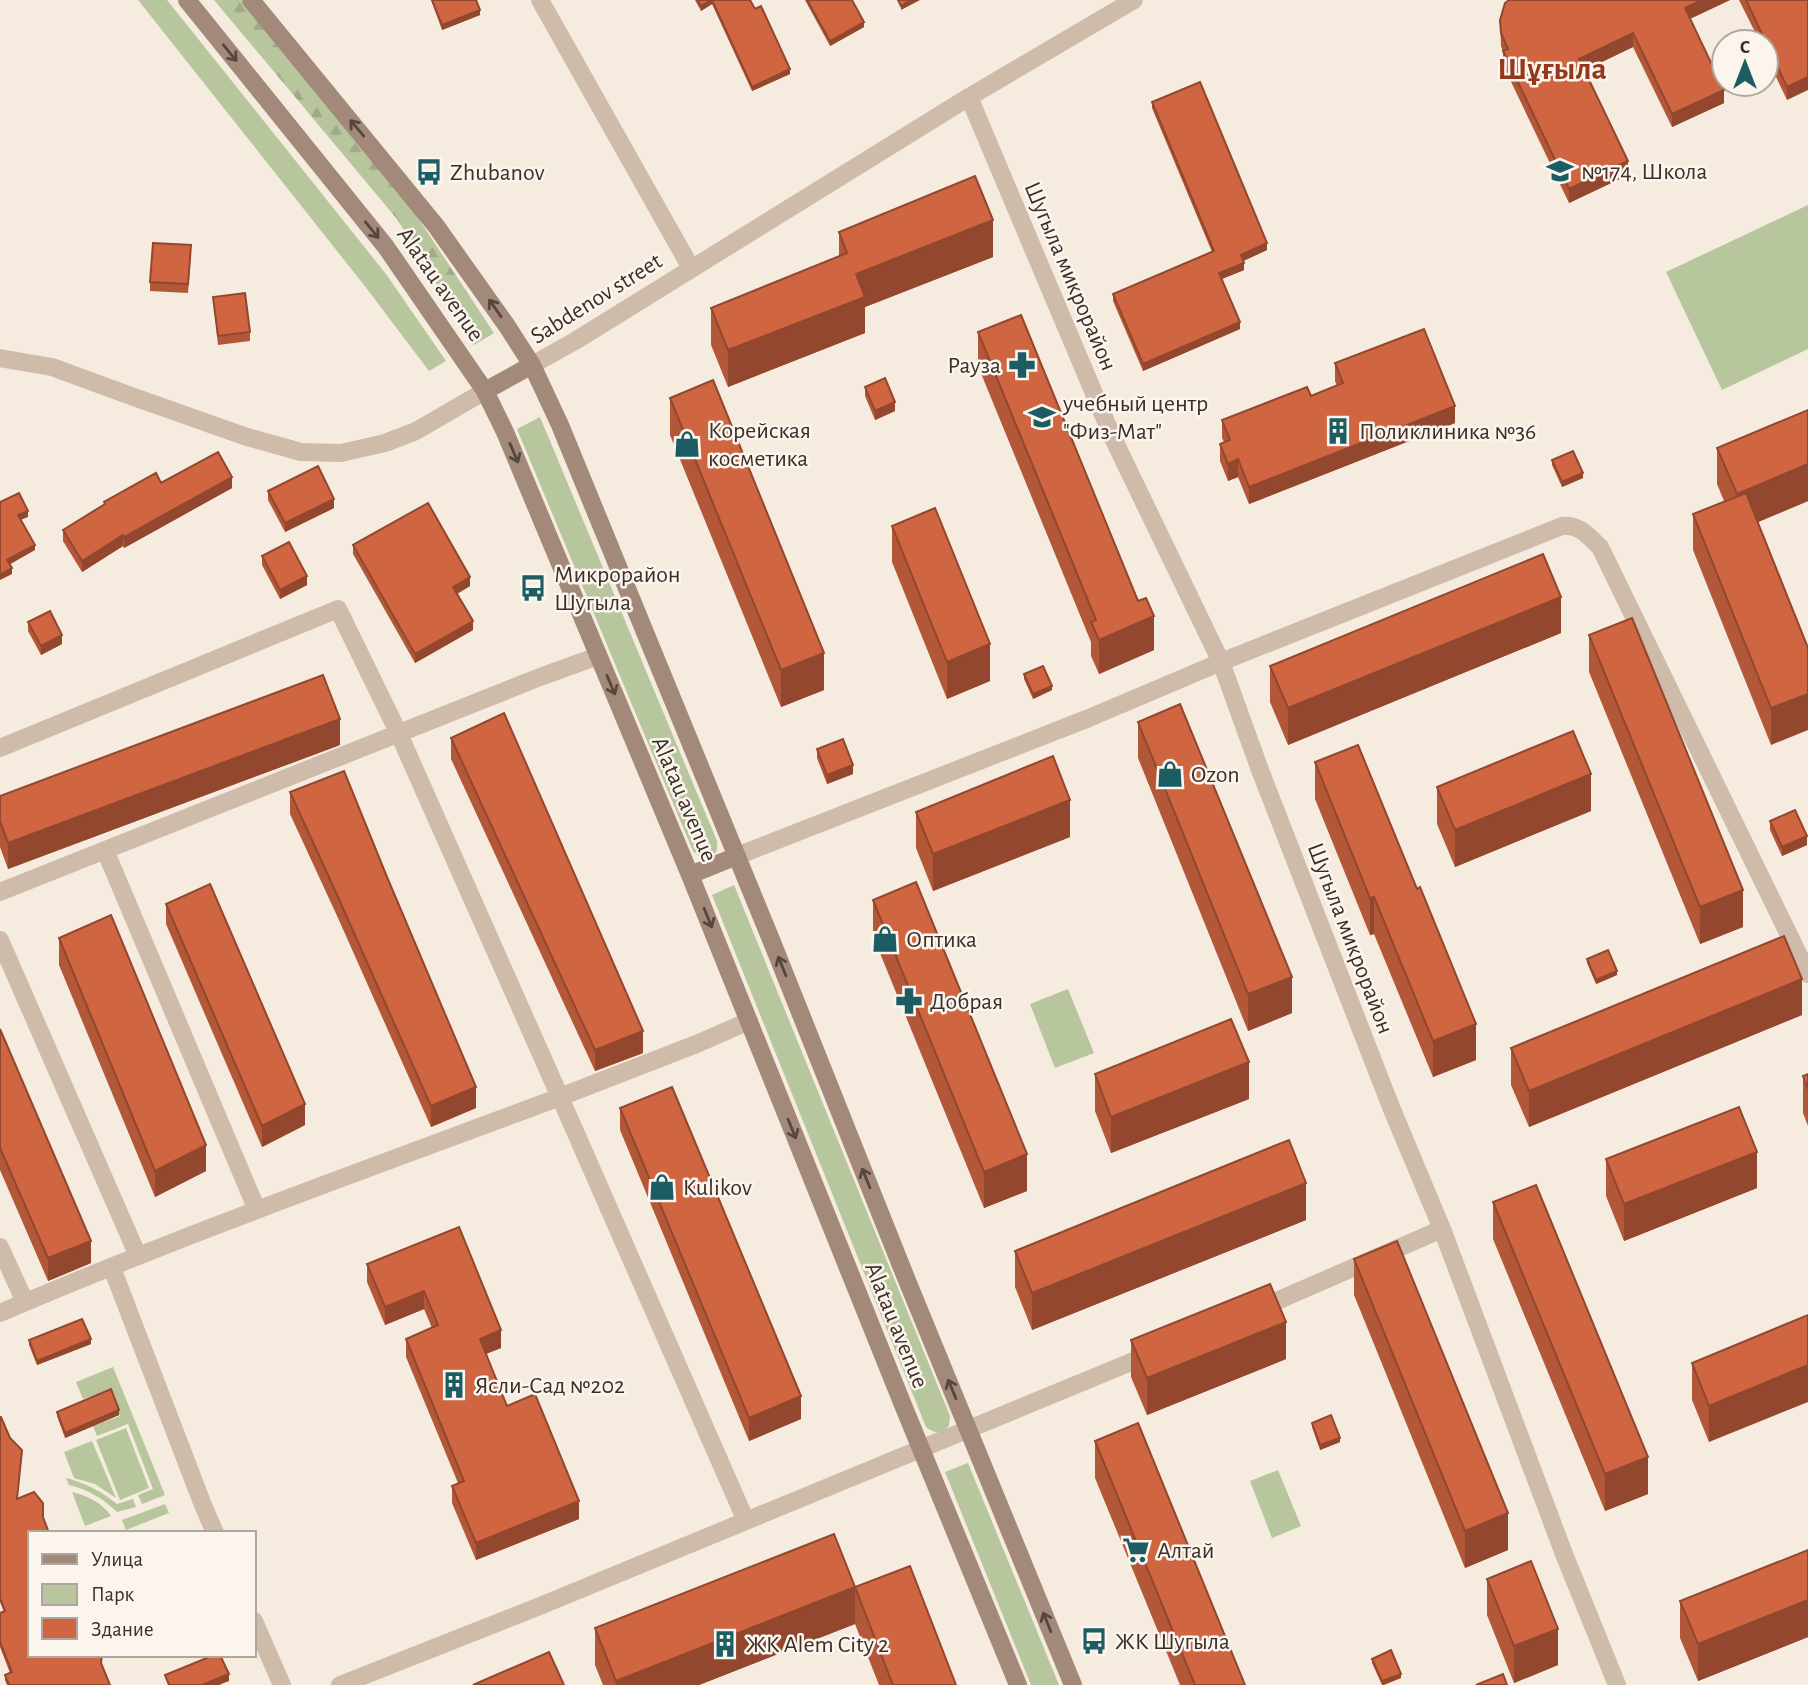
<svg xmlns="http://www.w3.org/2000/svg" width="1808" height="1685" viewBox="0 0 1808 1685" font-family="'Alegreya Sans',sans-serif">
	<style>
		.green { fill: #b8c69d }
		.forest { fill: url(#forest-firs) }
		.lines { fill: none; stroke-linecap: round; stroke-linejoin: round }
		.minor { stroke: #cfbba9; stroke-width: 18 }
		.tertiary { stroke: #cfbba9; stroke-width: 18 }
		.secondary { stroke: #a3897a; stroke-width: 18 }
		.wall { fill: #b35739 }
		.shaded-wall { fill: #92472e }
		.building { fill: #d06542; stroke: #92472e; stroke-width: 2 }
		.oneway { stroke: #56463e }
		.labels { text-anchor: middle; stroke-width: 5; stroke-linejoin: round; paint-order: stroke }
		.poi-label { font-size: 24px; fill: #3c2f2a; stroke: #fcf5ed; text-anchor: start }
		.street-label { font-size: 24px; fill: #3c2f2a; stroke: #fcf5ed }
		.district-label { font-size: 32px; font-weight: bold; fill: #92381b; stroke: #fcf5ed }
	</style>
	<defs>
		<pattern id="forest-firs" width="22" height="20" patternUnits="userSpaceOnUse" patternTransform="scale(1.75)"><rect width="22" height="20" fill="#b8c69d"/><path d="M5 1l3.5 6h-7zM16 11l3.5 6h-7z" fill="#9faa87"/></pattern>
	</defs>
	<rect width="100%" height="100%" fill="#f5ebdf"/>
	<path class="green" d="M138 0H167L386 274 446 361 429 371 364 285Z
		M1808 205V349L1722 390 1666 272Z
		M540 417 717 841C719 853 713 859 701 858L693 851 517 429Z
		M734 885 950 1416 949 1426C942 1434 934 1434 926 1427L712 895Z
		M1068 989 1094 1053 1055 1068 1030 1004Z
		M113 1367 165 1495 142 1504 138 1495 153 1489 128 1424 97 1436 93 1426 120 1416 110 1390 83 1399 76 1382Z
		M126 1428 149 1488 120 1500 96 1440Z
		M92 1441 116 1498 95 1484 74 1478 64 1452Z
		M968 1463 1059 1685H1031L945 1472Z
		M1278 1470 1301 1526 1272 1538 1250 1481Z
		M66 1478C86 1483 102 1492 117 1504L133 1499 136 1507 117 1512C102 1498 89 1490 69 1485Z
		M72 1492C88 1496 101 1502 111 1516L85 1526Z
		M165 1504 169 1513 126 1530 122 1520Z"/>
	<path class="forest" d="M214 0H241L414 212 494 333 474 345 397 219Z"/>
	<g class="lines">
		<path class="minor" d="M540 0 691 268
			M0 748 338 609 399 734 560 1097C373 1167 184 1234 0 1313
			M105 850 257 1210
			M737 856 1089 718 1221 662 1112 436 969 97
			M0 892 540 677 598 656
			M0 940 138 1256
			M0 1247 25 1302
			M112 1268 203 1505 215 1533
			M1256 1310 1442 1229
			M746 1521 560 1097 699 1043 749 1021
			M254 1621 282 1685
			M340 1685 540 1606 1153 1353
			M1617 1685 1564 1554 1442 1229 1391 1107 1260 770 1221 662 1562 526C1579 524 1588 536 1600 547L1808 974"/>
		<path class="tertiary" d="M0 358 52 367 131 396 247 437 301 452 341 453 385 443 416 431 485 391
			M532 365 575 341 969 97 1134 0"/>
		<path class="secondary" d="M187 0 386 247 485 391 505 432 690 875 903 1405 1018 1685
			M251 0 436 226 507 326 532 365 560 425 772 942 906 1278 1073 1685
			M485 391 532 365
			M690 875 737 856"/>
	</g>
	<path class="wall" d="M431 0H476L480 15 442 30Z
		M695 0H750L790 74 752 91 712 4 701 11Z
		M805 0H852L864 27 830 46Z
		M1730 0 1690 19 1724 103 1672 127 1633 47 1585 70 1628 175 1569 203 1503 65V52L1501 46 1500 20Z
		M1739 0H1808L1787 100 1766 56V42H1760Z
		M1152 102 1267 250 1243 261 1244 270 1222 279 1240 329 1143 371 1113 301V294L1212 252 1152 108Z
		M839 232 993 257 865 307V333L728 387 711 345V308L839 256Z
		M191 254 188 293 150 291V282Z
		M213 297 250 332V341L218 345Z
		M978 332 1154 650 1099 674 1091 656V642L978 366Z
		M1335 363 1455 423 1249 504 1238 477 1228 481 1220 461V444L1224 442 1222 438V420L1311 396 1337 386 1335 381Z
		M865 387 895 411 875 420 865 396Z
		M670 398 824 690 781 707 670 435Z
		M1717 448 1808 501 1758 522 1808 648 1771 745 1693 550V514L1724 501 1717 484Z
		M1552 460 1583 478 1562 487 1552 465Z
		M161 483 232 488 124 548 123 546 82 572 63 541V530L104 505V502Z
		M268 491 334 508 285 532 268 500Z
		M892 526 990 681 947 699 892 562Z
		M353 545 470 586 457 594 473 630 415 663 353 554Z
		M262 556 307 585 280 599 262 565Z
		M28 622 62 644 41 655 28 631Z
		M1561 633 1288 745 1270 702V666Z
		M1589 635 1743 927 1700 944 1589 672Z
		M1024 674 1052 690 1033 699 1024 679Z
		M1138 722 1292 1013 1248 1031 1138 758Z
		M451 738 643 1053 595 1071 451 759Z
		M340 745 8 869 0 847V796Z
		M817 749 853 774 827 784 817 758Z
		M1315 762 1476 1060 1433 1077 1374 934 1370 935 1315 799Z
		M1437 787 1591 811 1455 867 1437 824Z
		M290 792 476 1108 431 1127 338 918 290 814Z
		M916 812 1070 837 933 891 916 848Z
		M1770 821 1807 845 1782 856 1770 830Z
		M873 900 1027 1191 984 1208 873 936Z
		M166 904 305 1125 262 1147 166 924Z
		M59 938 206 1171 155 1197 59 965Z
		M1587 959 1617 975 1596 984 1587 963Z
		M1802 1015 1529 1127 1511 1085V1048Z
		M0 1029 91 1263 48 1281 0 1170Z
		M1095 1074 1249 1099 1111 1153 1095 1111Z
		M1808 1074V1126L1803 1113V1076Z
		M620 1108 801 1419 749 1441 620 1130Z
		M1606 1159 1757 1188 1624 1241 1606 1196Z
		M1493 1202 1648 1494 1605 1511 1493 1239Z
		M1306 1220 1032 1330 1015 1287V1251Z
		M459 1227 501 1348 486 1354 507 1406 579 1519 476 1560 452 1503V1486L458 1483 406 1357V1339L432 1328 424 1309 385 1325 367 1282V1264Z
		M1354 1259 1508 1550 1465 1568 1354 1295Z
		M1808 1315 1709 1442 1692 1400V1363Z
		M29 1340 91 1344 37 1365 29 1345Z
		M1131 1340 1286 1359 1147 1415 1131 1377Z
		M57 1412 119 1415 65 1438 57 1416Z
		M0 1417 17 1499 30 1655H102L101 1664 110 1685H7L5 1680V1675L10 1673 0 1647V1613L4 1612 0 1602Z
		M1312 1423 1340 1442 1320 1450 1312 1427Z
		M1095 1441 1245 1685H1180L1095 1478Z
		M1808 1550V1637L1698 1681 1680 1638V1601Z
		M1487 1579 1558 1665 1514 1683 1487 1615Z
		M855 1587 956 1685H879L855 1624 699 1685H603L595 1665V1628Z
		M1372 1659 1401 1678 1384 1685H1382L1372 1663Z"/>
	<path class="shaded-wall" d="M712 0V4L701 11V6Z
		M911 0H920L901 10V6Z
		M1702 0H1730L1685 21V8Z
		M480 10V15L442 30V25Z
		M864 22V27L830 46V41Z
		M1633 33V47L1579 73V59Z
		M790 69V74L752 91V87Z
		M1808 77V90L1787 100V87Z
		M1724 90V103L1672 127V114Z
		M1628 161V175L1569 203V189Z
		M993 220V257L865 307V333L728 387V350L856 274Z
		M1267 243V250L1241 262V255Z
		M1244 263V270L1219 280V273Z
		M1240 322V329L1143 371V364Z
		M895 402V411L875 420V411Z
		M1455 406V423L1249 504V487Z
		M1238 459V477L1228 481V464Z
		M1808 464V501L1737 531V494Z
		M1583 473V478L1562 487V482Z
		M232 477V488L124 548V537Z
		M334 499V508L285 532V523Z
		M28 511V517L18 521V515Z
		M123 535V546L82 572V561Z
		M35 545V550L7 566V560Z
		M12 568V574L0 580V575Z
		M307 576V585L280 599V590Z
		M470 577V586L453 596V587Z
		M1561 597V633L1288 745V708Z
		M1154 616V650L1099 674V640Z
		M473 621V630L415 663V654Z
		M62 635V644L41 655V646Z
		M990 644V681L947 699V662Z
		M824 653V690L781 707V670Z
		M1052 686V690L1033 699V694Z
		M1808 694V730L1771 745V708Z
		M340 719V745L8 869V843Z
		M853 765V774L827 784V775Z
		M1591 774V811L1455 867V830Z
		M1070 800V837L933 891V854Z
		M1807 836V845L1782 856V847Z
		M1743 890V927L1700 944V907Z
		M1374 897V934L1370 935V898Z
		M1617 971V975L1596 984V980Z
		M1292 977V1013L1248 1031V994Z
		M1802 979V1015L1529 1127V1091Z
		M1476 1024V1060L1433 1077V1041Z
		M643 1031V1053L595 1071V1050Z
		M1249 1062V1099L1111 1153V1117Z
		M476 1087V1108L431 1127V1106Z
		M305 1104V1125L262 1147V1126Z
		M206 1145V1171L155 1197V1171Z
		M1757 1152V1188L1624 1241V1204Z
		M1027 1154V1191L984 1208V1172Z
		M1306 1183V1220L1032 1330V1293Z
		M91 1241V1263L48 1281V1258Z
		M424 1291V1309L385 1325V1307Z
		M1286 1322V1359L1147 1415V1378Z
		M501 1330V1348L480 1356V1339Z
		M91 1339V1344L37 1365V1361Z
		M1808 1365V1402L1709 1442V1406Z
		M801 1396V1419L749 1441V1418Z
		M119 1410V1415L65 1438V1433Z
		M1340 1438V1442L1320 1450V1445Z
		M1648 1457V1494L1605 1511V1474Z
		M579 1501V1519L476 1560V1543Z
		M1508 1513V1550L1465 1568V1531Z
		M855 1587V1624L699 1685H616V1681Z
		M1808 1600V1637L1698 1681V1644Z
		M1558 1629V1665L1514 1683V1646Z
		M229 1674V1681L219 1685H202Z
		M1401 1674V1678L1382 1685V1681Z"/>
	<path class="building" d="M432 0H476L480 10 442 25Z
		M697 0H712L701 6Z
		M712 0H750L755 9 761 6 790 69 752 87Z
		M807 0H852L864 22 830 41Z
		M898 0H911L901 6Z
		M1509 0H1702L1685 8 1724 90 1672 114 1633 33 1579 59 1628 161 1569 189 1503 51 1508 49 1501 33 1500 20 1505 3Z
		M1746 0H1808V77L1787 87Z
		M1200 82 1267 243 1241 255 1244 263 1219 273 1240 322 1143 364 1113 294 1214 251 1152 102Z
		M975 176 993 220 856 274 865 297 728 350 711 308 847 253 839 232Z
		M153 243 191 245 188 284 150 282Z
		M245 293 250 332 218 336 213 297Z
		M1021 315 1138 601 1146 598 1154 616 1099 640 1091 622 1096 620 978 332Z
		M1424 329 1455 406 1249 487 1238 459 1228 464 1220 444 1230 440 1222 420 1307 387 1311 396 1343 383 1335 363Z
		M885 378 895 402 875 411 865 387Z
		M713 380 824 653 781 670 670 398Z
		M1808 410V464L1737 494 1717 448Z
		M1573 451 1583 473 1562 482 1552 460Z
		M218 452 232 477 124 537 123 535 82 561 63 530 105 504 104 502 156 473 161 483Z
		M318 466 334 499 285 523 268 491Z
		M19 493 28 511 18 515 35 545 7 560 12 568 0 575V502Z
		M1746 493 1808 648V694L1771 708 1693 514Z
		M428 503 470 577 453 587 473 621 415 654 353 545Z
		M935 508 990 644 947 662 892 526Z
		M289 542 307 576 280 590 262 556Z
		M1543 554 1561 597 1288 708 1270 666Z
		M50 611 62 635 41 646 28 622Z
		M1632 618 1743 890 1700 907 1589 635Z
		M1043 666 1052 686 1033 694 1024 674Z
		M323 675 340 719 8 843 0 821V796Z
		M1180 704 1292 977 1248 994 1138 722Z
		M504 713 643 1031 595 1050 451 738Z
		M1573 731 1591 774 1455 830 1437 787Z
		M843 739 853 765 827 775 817 749Z
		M1358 745 1417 889 1420 887 1476 1024 1433 1041 1374 897 1370 898 1315 762Z
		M1053 756 1070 800 933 854 916 812Z
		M344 771 387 877 476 1087 431 1106 338 897 290 792Z
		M1795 810 1807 836 1782 847 1770 821Z
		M916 882 1027 1154 984 1172 873 900Z
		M210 884 305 1104 262 1126 166 904Z
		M111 915 206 1145 155 1171 59 938Z
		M1784 936 1802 979 1529 1091 1511 1048Z
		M1608 950 1617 971 1596 980 1587 959Z
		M1231 1019 1249 1062 1111 1117 1095 1074Z
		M0 1029 91 1241 48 1258 0 1148Z
		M1808 1074V1089L1803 1076Z
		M672 1087 801 1396 749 1418 620 1108Z
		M1739 1107 1757 1152 1624 1204 1606 1159Z
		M1289 1140 1306 1183 1032 1293 1015 1251Z
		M1536 1185 1648 1457 1605 1474 1493 1202Z
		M459 1227 501 1330 480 1339 507 1406 535 1394 579 1501 476 1543 452 1486 464 1481 406 1339 438 1325 424 1291 385 1307 367 1264Z
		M1397 1241 1508 1513 1465 1531 1354 1259Z
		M1270 1284 1286 1322 1147 1378 1131 1340Z
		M1808 1315V1365L1709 1406 1692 1363Z
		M82 1319 91 1339 37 1361 29 1340Z
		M111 1389 119 1410 65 1433 57 1412Z
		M1331 1415 1340 1438 1320 1445 1312 1423Z
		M0 1417H1L10 1438 22 1450 17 1499 34 1492 43 1503V1517L49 1533H30V1655H102L101 1663 110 1685H9L5 1675 12 1672 0 1642V1613L5 1611 0 1598Z
		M1138 1423 1245 1685H1195L1095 1441Z
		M834 1534 855 1587 616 1681 595 1628Z
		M1808 1550V1600L1698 1644 1680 1601Z
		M1531 1561 1558 1629 1514 1646 1487 1579Z
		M910 1566 956 1685H893L855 1587Z
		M1391 1650 1401 1674 1382 1681 1372 1659Z
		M549 1652 564 1685H473Z
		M214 1655H220L229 1674 202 1685H169L165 1675Z
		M1503 1674 1507 1685H1476Z"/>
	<defs><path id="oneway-shaft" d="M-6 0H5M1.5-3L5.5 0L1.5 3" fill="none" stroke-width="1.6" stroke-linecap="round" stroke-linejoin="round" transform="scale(1.75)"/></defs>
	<g class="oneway">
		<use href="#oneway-shaft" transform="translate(230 53) rotate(51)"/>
		<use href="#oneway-shaft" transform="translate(357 128) rotate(-130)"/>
		<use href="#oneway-shaft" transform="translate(372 230) rotate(51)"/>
		<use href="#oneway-shaft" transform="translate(495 308) rotate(-125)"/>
		<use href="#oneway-shaft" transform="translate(514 453) rotate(67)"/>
		<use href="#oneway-shaft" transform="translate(611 685) rotate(67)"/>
		<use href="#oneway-shaft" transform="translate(708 918) rotate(68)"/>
		<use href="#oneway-shaft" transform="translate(782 966) rotate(-112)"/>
		<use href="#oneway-shaft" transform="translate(792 1129) rotate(68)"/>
		<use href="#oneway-shaft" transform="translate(866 1178) rotate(-112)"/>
		<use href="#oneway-shaft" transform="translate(952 1389) rotate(-112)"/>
		<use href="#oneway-shaft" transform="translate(1047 1622) rotate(-112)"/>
	</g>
	<defs>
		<symbol id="school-bare" viewBox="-9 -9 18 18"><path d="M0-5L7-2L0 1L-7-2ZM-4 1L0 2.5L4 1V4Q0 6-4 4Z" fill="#1b5d62" stroke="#fcf5ed" stroke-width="2.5" paint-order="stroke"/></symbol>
		<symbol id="bus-bare" viewBox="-9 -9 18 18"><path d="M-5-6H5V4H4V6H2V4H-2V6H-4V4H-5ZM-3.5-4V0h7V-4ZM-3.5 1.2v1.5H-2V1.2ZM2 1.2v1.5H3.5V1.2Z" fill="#1b5d62" stroke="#fcf5ed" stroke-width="2.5" paint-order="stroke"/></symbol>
		<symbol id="pharmacy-bare" viewBox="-9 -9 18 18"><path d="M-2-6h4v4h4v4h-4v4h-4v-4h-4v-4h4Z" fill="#1b5d62" stroke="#fcf5ed" stroke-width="2.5" paint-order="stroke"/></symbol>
		<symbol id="building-bare" viewBox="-9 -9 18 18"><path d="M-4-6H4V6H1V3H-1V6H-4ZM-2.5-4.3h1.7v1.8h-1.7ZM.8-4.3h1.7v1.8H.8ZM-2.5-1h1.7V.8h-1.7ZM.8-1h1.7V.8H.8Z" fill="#1b5d62" stroke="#fcf5ed" stroke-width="2.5" paint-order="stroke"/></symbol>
		<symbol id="shop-bare" viewBox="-9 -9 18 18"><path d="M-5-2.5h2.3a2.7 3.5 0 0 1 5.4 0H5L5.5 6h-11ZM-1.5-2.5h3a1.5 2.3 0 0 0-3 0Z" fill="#1b5d62" stroke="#fcf5ed" stroke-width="2.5" paint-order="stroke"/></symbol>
		<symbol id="supermarket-bare" viewBox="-9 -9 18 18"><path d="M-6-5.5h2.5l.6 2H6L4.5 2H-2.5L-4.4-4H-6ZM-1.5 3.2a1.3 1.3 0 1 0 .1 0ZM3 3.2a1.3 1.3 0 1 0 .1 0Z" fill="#1b5d62" stroke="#fcf5ed" stroke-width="2.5" paint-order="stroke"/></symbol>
	</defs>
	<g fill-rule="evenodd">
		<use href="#school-bare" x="1541" y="152" width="38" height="38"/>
		<use href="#bus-bare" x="410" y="153" width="38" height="38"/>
		<use href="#pharmacy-bare" x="1003" y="346" width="38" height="38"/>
		<use href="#school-bare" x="1023" y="398" width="38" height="38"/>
		<use href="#building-bare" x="1319" y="412" width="38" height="38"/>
		<use href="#shop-bare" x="668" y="425" width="38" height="38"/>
		<use href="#bus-bare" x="514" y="569" width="38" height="38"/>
		<use href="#shop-bare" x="1151" y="755" width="38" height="38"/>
		<use href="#shop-bare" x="866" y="920" width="38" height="38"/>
		<use href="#pharmacy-bare" x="890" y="982" width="38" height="38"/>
		<use href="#shop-bare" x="643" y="1168" width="38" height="38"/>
		<use href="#building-bare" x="435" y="1366" width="38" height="38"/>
		<use href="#supermarket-bare" x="1117" y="1531" width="38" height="38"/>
		<use href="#bus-bare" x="1075" y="1622" width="38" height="38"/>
		<use href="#building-bare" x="706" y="1625" width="38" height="38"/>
	</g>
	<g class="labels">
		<g class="poi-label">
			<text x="1581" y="179">№174, Школа</text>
			<text x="450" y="180">Zhubanov</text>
			<text x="1001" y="373" text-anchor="end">Рауза</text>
			<text x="1063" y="411">учебный центр<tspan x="1063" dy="28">"Физ-Мат"</tspan></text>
			<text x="708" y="438">Корейская<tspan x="708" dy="28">косметика</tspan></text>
			<text x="1359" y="439">Поликлиника №36</text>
			<text x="554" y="582">Микрорайон<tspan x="554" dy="28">Шугыла</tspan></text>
			<text x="1191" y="782">Ozon</text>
			<text x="906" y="947">Оптика</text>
			<text x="930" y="1009">Добрая</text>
			<text x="683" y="1195">Kulikov</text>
			<text x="475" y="1393">Ясли-Сад №202</text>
			<text x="1157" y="1558">Алтай</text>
			<text x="1115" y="1649">ЖК Шугыла</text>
			<text x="746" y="1652">ЖК Alem City 2</text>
		</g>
		<g class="street-label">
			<text transform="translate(1071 276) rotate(67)" y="8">Шугыла микрорайон</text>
			<text transform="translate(441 284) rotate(55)" y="8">Alatau avenue</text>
			<text transform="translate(596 298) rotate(-32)" y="8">Sabdenov street</text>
			<text transform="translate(685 799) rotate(67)" y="8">Alatau avenue</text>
			<text transform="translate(1351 938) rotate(69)" y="8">Шугыла микрорайон</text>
			<text transform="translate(897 1325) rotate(68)" y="8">Alatau avenue</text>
		</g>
		<g class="district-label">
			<text x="1552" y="79">Шұғыла</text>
		</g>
	</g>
	<rect x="28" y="1531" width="228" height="126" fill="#fcf5ed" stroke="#afa69f" stroke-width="2"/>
	<rect x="42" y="1554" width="35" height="10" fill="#a3897a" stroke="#afa69f" stroke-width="2"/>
	<text x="91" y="1566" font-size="21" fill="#3c2f2a">Улица</text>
	<rect x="42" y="1584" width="35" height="21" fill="#b8c69d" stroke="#afa69f" stroke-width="2"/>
	<text x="91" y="1601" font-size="21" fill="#3c2f2a">Парк</text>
	<rect x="42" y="1618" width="35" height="21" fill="#d06542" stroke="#afa69f" stroke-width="2"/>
	<text x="91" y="1636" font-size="21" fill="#3c2f2a">Здание</text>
	<g transform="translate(1745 63)"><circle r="33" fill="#fcf5ed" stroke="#afa69f" stroke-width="2"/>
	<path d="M0-5L12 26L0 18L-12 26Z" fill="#1b5d62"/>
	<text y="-10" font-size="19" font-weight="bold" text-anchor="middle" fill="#3c2f2a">С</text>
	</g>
</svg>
